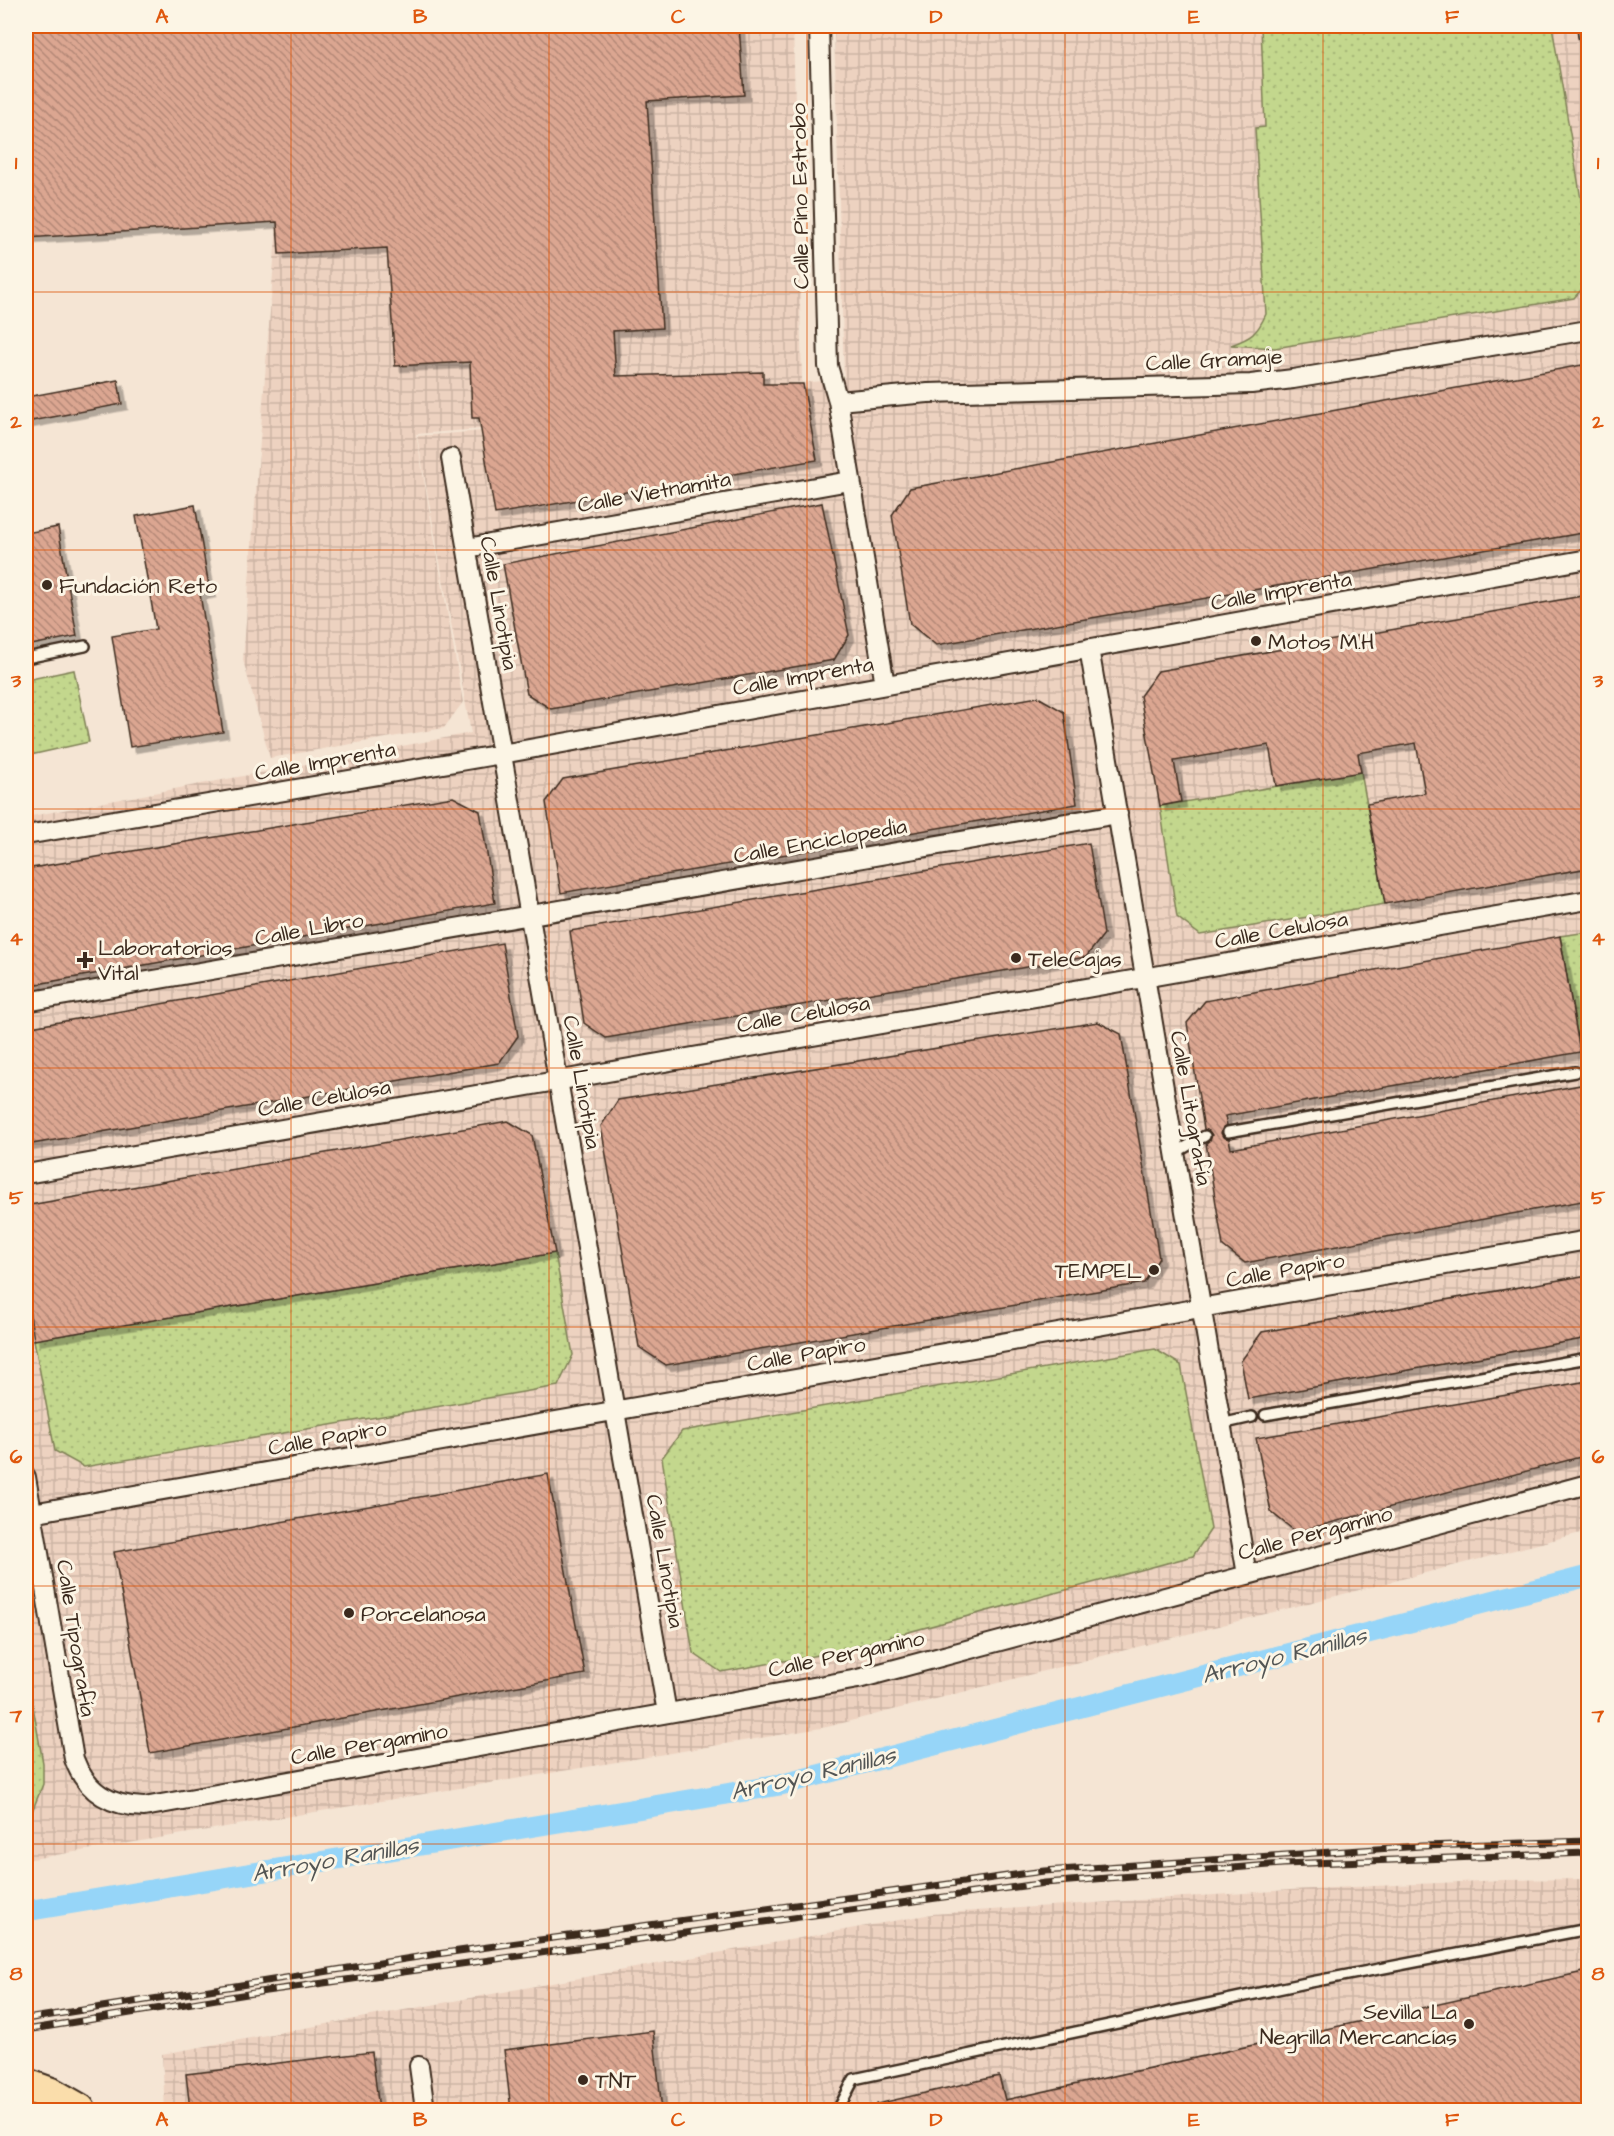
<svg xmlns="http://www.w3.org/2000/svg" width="1614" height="2136" viewBox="0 0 1614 2136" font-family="'Architects Daughter',sans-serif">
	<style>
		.industrial { fill: url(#industrial-grid) }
		.grass { fill: url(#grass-dots); stroke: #7f8056; stroke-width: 1.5 }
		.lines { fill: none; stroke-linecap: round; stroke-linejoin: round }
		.canal { stroke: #96d5f8; stroke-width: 21 }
		.building { fill: url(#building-back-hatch); stroke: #3b2a1e; stroke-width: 1.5; filter: url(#shadow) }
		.service-casing { stroke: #3b2a1e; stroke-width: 14 }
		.minor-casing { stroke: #3b2a1e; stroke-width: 22 }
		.trunk-casing { stroke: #3b2a1e; stroke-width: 36 }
		.service { stroke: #fcf5e5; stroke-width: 9 }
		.minor { stroke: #fcf5e5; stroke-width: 18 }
		.trunk { stroke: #faddab; stroke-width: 32 }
		.rail-casing { stroke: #3b2a1e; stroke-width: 7 }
		.rail { stroke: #fcf5e5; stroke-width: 4.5; stroke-dasharray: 14; stroke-linecap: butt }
		.grid { fill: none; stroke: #df570d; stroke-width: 1.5; stroke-opacity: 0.55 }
		.poi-dot { fill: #3b2a1e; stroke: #fcf5e5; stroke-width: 2 }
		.labels { text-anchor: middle; stroke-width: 6; stroke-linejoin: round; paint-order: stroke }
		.street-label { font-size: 22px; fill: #3b2a1e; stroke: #fcf5e5 }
		.poi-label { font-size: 22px; fill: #3b2a1e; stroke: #fcf5e5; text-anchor: start }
		.water-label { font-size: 24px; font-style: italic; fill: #525554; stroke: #fcf5e5 }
		.neatline { fill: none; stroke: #df570d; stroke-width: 2 }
		.grid-label { font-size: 20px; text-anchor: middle; font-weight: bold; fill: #df570d }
	</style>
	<defs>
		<pattern id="industrial-grid" width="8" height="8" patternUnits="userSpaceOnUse" patternTransform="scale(1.5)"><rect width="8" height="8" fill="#edd2c0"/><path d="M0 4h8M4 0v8" fill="none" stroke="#ccb4a5"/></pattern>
		<pattern id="grass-dots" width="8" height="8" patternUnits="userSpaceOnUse" patternTransform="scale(1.5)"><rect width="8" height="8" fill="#c3d78d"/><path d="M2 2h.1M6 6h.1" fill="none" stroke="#a8b979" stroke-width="1.8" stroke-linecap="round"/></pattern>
		<pattern id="building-back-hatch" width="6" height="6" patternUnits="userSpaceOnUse" patternTransform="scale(1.5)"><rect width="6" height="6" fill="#dba691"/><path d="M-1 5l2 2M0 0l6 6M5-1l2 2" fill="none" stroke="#b38776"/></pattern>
		<filter id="shadow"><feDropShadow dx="5.5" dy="5.5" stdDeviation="0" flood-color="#0004"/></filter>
	</defs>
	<rect width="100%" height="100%" fill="#f5e5d4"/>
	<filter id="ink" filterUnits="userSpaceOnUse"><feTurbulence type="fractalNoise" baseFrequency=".0167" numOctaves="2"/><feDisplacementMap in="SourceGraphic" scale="12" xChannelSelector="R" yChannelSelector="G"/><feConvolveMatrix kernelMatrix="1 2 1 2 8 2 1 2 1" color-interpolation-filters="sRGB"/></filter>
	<g filter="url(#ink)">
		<path class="industrial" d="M26 26H793L802 382 778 384 779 406 416 434 463 702 444 728 270 758 243 660 277 222 26 238Z
			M834 26H1588V1531L827 1727 26 1860V817L471 733 417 436 780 409V385L844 379Z
			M1588 1879V2110H165L162 2054 932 1914 1290 1890 1502 1880Z"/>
		<path class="grass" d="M1261 26H1552L1588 241V282L1574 298 1275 348 1231 345C1251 338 1257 334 1266 314L1255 128 1265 127Z
			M74 670 89 742 26 756V680Z
			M1361 772 1385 904 1200 935 1177 917 1160 806Z
			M1588 932V1097L1560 936Z
			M555 1253 573 1355 558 1386 84 1467 55 1451 34 1340Z
			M1155 1349 1181 1365 1211 1529 1193 1556 830 1653 721 1672 693 1653 662 1458 682 1431Z
			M26 1667 43 1763V1784L31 1814 26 1819Z"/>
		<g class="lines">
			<path class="canal" d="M26 1911 780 1785 1588 1576"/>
		</g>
		<path class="building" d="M26 26H739L744 95 647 101 662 328 613 331 616 376 763 372V384H803L817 460 495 514 479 418H472L470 362 395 366 387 248 279 254 277 222 26 238Z
			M1582 365 1588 370V532L936 645 910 624 892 515 910 488Z
			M118 380 122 404 26 422V397Z
			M822 503 849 635 834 660 551 709 527 694 503 564Z
			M195 505 210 592 200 594 223 732 130 747 112 636 156 629 136 516Z
			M58 527 77 636 26 646V533Z
			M1588 595V868L1385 904 1367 804 1425 793 1416 743 1358 753 1361 772 1276 786 1269 745 1174 761 1181 802 1160 806 1140 696 1158 671Z
			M1038 697 1064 712 1077 804 561 893 546 802 563 779Z
			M453 797 480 811 495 903 26 986V869Z
			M1089 843 1104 934 1086 957 606 1038 584 1023 570 931Z
			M1560 936 1580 1052 1225 1116 1227 1125 1223 1127 1221 1133 1223 1137 1229 1139 1231 1149 1586 1084 1588 1097V1200L1245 1263 1223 1246 1206 1143 1210 1140 1212 1135 1209 1131 1204 1129 1187 1023 1205 1001Z
			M502 943 518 1036 499 1063 26 1145V1028Z
			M1098 1022 1121 1034 1159 1258 1144 1283 666 1365 639 1347 601 1126 618 1100Z
			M508 1121 532 1135 555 1253 34 1340 26 1290V1212L30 1205Z
			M1588 1275V1338L1248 1399 1241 1361 1262 1332Z
			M1588 1381V1455L1296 1532 1271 1512 1256 1438Z
			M548 1474 585 1674 150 1753 114 1552Z
			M1588 1971V2110H878L877 2104 999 2076 1005 2100Z
			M653 2031 662 2110H511L504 2050Z
			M372 2052 379 2110H190L186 2074Z"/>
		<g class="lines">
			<defs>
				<path id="service" d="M26 658 85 646
					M1228 1132 1575 1072
					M1175 1153 1205 1136
					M1265 1415 1588 1358
					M1221 1424 1252 1417
					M838 2110 854 2079 1311 1982 1588 1929"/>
				<path id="minor" d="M819 26 828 366 838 401 885 685
					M1587 26 1588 35
					M838 401 928 393 1251 384 1293 379 1588 330
					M451 458 667 1713
					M467 548 850 481
					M1089 648 1247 1575
					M26 835 502 754 1588 559
					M26 1002 1118 814
					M26 1174 1588 900
					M26 1477 74 1759C86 1792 110 1806 144 1807L858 1679 1588 1484
					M32 1513 1588 1240
					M419 2066 425 2110"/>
				<path id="trunk" d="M26 2085 51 2094 79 2110"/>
			</defs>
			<use href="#service" class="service-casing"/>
			<use href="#minor" class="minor-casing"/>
			<use href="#trunk" class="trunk-casing"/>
			<use href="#service" class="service"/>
			<use href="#minor" class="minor"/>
			<use href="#trunk" class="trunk"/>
			<defs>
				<path id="rail" d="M26 2019 437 1954 1044 1871 1422 1846 1588 1841
					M26 2030 266 1991 1045 1883 1283 1864 1588 1853"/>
			</defs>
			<use href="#rail" class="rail-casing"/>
			<use href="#rail" class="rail"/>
		</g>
	</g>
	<path class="grid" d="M291 26V2110M549 26V2110M807 26V2110M1065 26V2110M1323 26V2110M26 292H1588M26 550H1588M26 809H1588M26 1068H1588M26 1327H1588M26 1586H1588M26 1844H1588"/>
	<g class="poi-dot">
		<circle cx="47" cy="585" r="6"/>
		<circle cx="1256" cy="641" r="6"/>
		<circle cx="1016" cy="958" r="6"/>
		<path d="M82 951h6v6h6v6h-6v6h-6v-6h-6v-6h6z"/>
		<circle cx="1154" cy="1270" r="6"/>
		<circle cx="349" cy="1613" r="6"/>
		<circle cx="1469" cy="2024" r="6"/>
		<circle cx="583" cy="2080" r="6"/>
	</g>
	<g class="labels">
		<g class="street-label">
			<text transform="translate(799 196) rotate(-91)" y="8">Calle Pino Estrobo</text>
			<text transform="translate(1214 359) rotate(-3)" y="8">Calle Gramaje</text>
			<text transform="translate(654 491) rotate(-10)" y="8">Calle Vietnamita</text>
			<text transform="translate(1281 590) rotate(-10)" y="8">Calle Imprenta</text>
			<text transform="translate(500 603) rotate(80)" y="8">Calle Linotipia</text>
			<text transform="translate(803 675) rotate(-10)" y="8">Calle Imprenta</text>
			<text transform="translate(325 760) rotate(-10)" y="8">Calle Imprenta</text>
			<text transform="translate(820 840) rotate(-10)" y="8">Calle Enciclopedia</text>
			<text transform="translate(309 928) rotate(-10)" y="8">Calle Libro</text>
			<text transform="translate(1281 929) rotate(-10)" y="8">Calle Celulosa</text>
			<text transform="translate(803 1013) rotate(-10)" y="8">Calle Celulosa</text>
			<text transform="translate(583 1082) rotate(80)" y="8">Calle Linotipia</text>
			<text transform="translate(324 1097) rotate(-10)" y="8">Calle Celulosa</text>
			<text transform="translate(1192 1108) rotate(80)" y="8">Calle Litografía</text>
			<text transform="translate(1285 1269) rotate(-10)" y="8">Calle Papiro</text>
			<text transform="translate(806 1353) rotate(-10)" y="8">Calle Papiro</text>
			<text transform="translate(327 1437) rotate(-10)" y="8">Calle Papiro</text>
			<text transform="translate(1315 1532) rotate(-15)" y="8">Calle Pergamino</text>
			<text transform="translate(666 1561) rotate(80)" y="8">Calle Linotipia</text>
			<text transform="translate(77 1638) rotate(81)" y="8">Calle Tipografía</text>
			<text transform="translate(846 1653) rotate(-12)" y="8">Calle Pergamino</text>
			<text transform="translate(369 1743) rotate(-10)" y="8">Calle Pergamino</text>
		</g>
		<g class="poi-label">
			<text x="59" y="593">Fundación Reto</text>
			<text x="1268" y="649">Motos M.H</text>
			<text x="98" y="955">Laboratorios<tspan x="98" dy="25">Vital</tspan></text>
			<text x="1028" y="966">TeleCajas</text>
			<text x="1142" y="1278" text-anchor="end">TEMPEL</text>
			<text x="361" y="1621">Porcelanosa</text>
			<text x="1457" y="2019" text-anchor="end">Sevilla La<tspan x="1457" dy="25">Negrilla Mercancías</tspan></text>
			<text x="595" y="2088">TNT</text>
		</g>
		<g class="water-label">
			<text transform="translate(1284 1655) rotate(-14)" y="8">Arroyo Ranillas</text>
			<text transform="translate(813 1773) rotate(-13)" y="8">Arroyo Ranillas</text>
			<text transform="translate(335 1859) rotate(-10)" y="8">Arroyo Ranillas</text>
		</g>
	</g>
	<rect width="1614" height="2136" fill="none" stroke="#fcf5e5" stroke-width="66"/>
	<rect x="33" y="33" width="1548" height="2070" class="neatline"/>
	<g class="grid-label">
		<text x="162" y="23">A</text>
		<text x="420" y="23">B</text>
		<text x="678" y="23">C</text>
		<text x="936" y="23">D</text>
		<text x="1194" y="23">E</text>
		<text x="1452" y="23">F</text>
		<text x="16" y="169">1</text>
		<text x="1598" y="169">1</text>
		<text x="16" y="428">2</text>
		<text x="1598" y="428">2</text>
		<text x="16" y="687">3</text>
		<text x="1598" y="687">3</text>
		<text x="16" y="945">4</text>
		<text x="1598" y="945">4</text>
		<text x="16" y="1204">5</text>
		<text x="1598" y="1204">5</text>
		<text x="16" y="1463">6</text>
		<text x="1598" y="1463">6</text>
		<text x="16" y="1722">7</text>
		<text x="1598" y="1722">7</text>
		<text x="16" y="1980">8</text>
		<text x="1598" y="1980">8</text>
		<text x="162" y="2126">A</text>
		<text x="420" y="2126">B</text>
		<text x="678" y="2126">C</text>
		<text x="936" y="2126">D</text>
		<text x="1194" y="2126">E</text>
		<text x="1452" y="2126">F</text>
	</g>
</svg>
